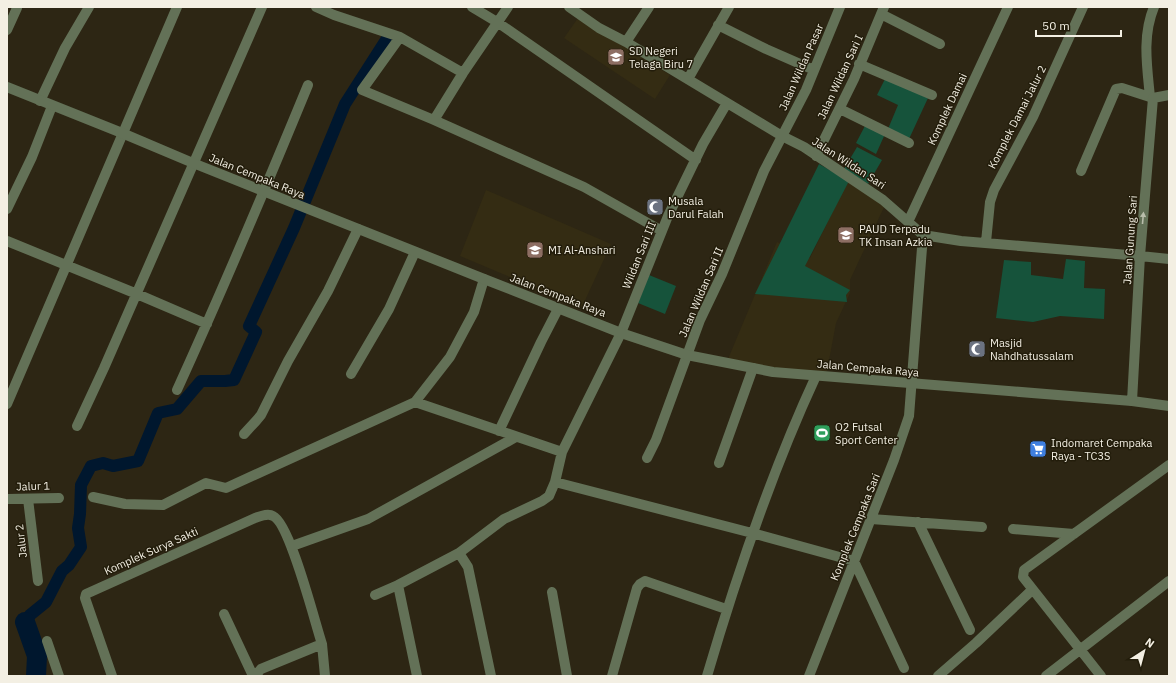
<svg xmlns="http://www.w3.org/2000/svg" width="1176" height="683" viewBox="0 0 1176 683" font-family="'IBM Plex Sans',sans-serif">
	<style>
		.built { fill: #342c13 }
		.green { fill: #16533b }
		.lines { fill: none; stroke-linecap: round; stroke-linejoin: round }
		.canal { stroke: #00172e; stroke-width: 12 }
		.river { stroke: #00172e; stroke-width: 20 }
		.minor { stroke: #637157; stroke-width: 10 }
		.tertiary { stroke: #637157; stroke-width: 10 }
		.oneway { fill: #b9bdab }
		.labels { text-anchor: middle; stroke-width: 3; stroke-linejoin: round; paint-order: stroke }
		.poi-label { font-size: 11px; fill: #f3efe3; stroke: #231d0b; text-anchor: start }
		.street-label { font-size: 11px; fill: #f3efe3; stroke: #231d0b }
	</style>
	<rect width="100%" height="100%" fill="#2d2614"/>
	<path class="built" d="M578 18 670 75 655 99 564 38Z
		M848 180 885 205 850 280V293L836 323 827 371H774L728 359 777 242 810 258Z
		M486 190 611 244 582 307 460 256Z"/>
	<path class="green" d="M885 79 928 98 909 139 888 129 898 105 877 95Z
		M866 124 885 134 876 154 856 143Z
		M857 147 882 160 868 184 844 169Z
		M819 164 849 181 805 266 850 290 846 295 847 302 755 294Z
		M1066 259 1085 261 1084 288 1105 289 1104 319 1060 316 1033 322 996 318 1004 260 1031 262V275L1063 279Z
		M649 275 676 286 665 314 638 303Z"/>
	<g class="lines">
		<path class="canal" d="M25 622 30 615 46 602 62 571 69 565 81 547 78 528 80 514 81 485 91 466 103 463 113 466 138 461 158 413 177 409 201 381H225L234 380 256 332 249 326 294 228 345 104 386 40"/>
		<path class="river" d="M25 622 37 656 36 676"/>
		<path class="minor" d="M316 7 334 15 400 37 463 73
			M472 7 497 22 696 160
			M569 7 599 28 626 42 782 136 804 147 883 200 923 235 961 241 1140 256
			M881 14 940 44
			M718 25 766 49 814 70
			M7 30 17 8 16 7
			M400 37 362 90 434 120 584 187 662 231
			M626 42 649 7
			M859 64 932 95
			M688 79 729 7
			M1150 97C1147 66 1142 36 1154 7
			M40 101 65 48 89 7
			M840 109 909 143
			M434 120 463 73 508 7
			M816 156 854 79 884 7
			M1081 171 1116 89 1122 88 1153 98
			M7 209 32 157 52 106
			M908 222 1008 7
			M7 241 137 294 207 324
			M986 242 990 202 994 190 1033 117 1083 7
			M351 374 389 309 415 252
			M177 390C223 289 266 187 308 85
			M1132 401 1169 406
			M415 402 450 357 474 312 484 279
			M7 404 177 7
			M77 426 104 368 262 7
			M499 431 541 342 558 309
			M244 434 256 421 261 415 288 361 328 291 358 229
			M647 458 656 440 700 320 722 274 764 171 806 90 840 7
			M719 463 753 368
			M555 482 752 533 854 561 904 668
			M93 497 125 504 163 505 206 483 226 488 415 402 562 452
			M7 499 59 498
			M28 499 38 581
			M871 519 982 527
			M918 522 970 630
			M1013 529 1074 534
			M292 546 368 519 516 437
			M459 553 468 567 491 676
			M398 585 417 676
			M552 592 567 676
			M375 595 398 585 459 553 504 519 542 501 549 496 555 482 562 452 621 333 668 216 703 144 727 103
			M224 614 253 676
			M47 641 59 676
			M322 644 325 676
			M112 676 85 598 86 594 255 518C261 516 268 513 273 516 290 523 315 623 322 644L261 669 255 676
			M612 676 637 588 640 584 645 581 726 609
			M707 676C737 574 771 473 816 376
			M809 676 894 460 909 416 923 235
			M938 676 976 643 1032 590
			M1046 676 1169 581
			M1101 676 1023 577 1024 570 1169 465"/>
		<path class="tertiary" d="M7 87 122 133 193 163 484 279 621 333 687 355 773 372 1132 401 1140 256 1153 98 1169 95
			M1140 256 1169 259"/>
	</g>
	<defs><path id="oneway-solid" d="M-6-.8H1V-3.2L6.5 0L1 3.2V.8H-6Z"/></defs>
	<use class="oneway" href="#oneway-solid" transform="translate(1143 218) rotate(-85)"/>
	<defs>
		<symbol id="school-square" viewBox="-11 -11 22 22"><rect x="-9" y="-9" width="18" height="18" rx="4" fill="#8d6e63" stroke="#231d0b"/><path d="M0-5L7-2L0 1L-7-2ZM-4 1L0 2.5L4 1V4Q0 6-4 4Z" fill="#fff"/></symbol>
		<symbol id="mosque-square" viewBox="-11 -11 22 22"><rect x="-9" y="-9" width="18" height="18" rx="4" fill="#6b7280" stroke="#231d0b"/><path d="M3.5-4.9A6 6 0 1 0 3.5 4.9A5 5 0 1 1 3.5-4.9Z" fill="#fff"/></symbol>
		<symbol id="stadium-square" viewBox="-11 -11 22 22"><rect x="-9" y="-9" width="18" height="18" rx="4" fill="#2e9e5b" stroke="#231d0b"/><path d="M0-5a6.5 5 0 1 0 0 10a6.5 5 0 1 0 0-10ZM-3.5-1.8h7v3.6h-7Z" fill="#fff"/></symbol>
		<symbol id="supermarket-square" viewBox="-11 -11 22 22"><rect x="-9" y="-9" width="18" height="18" rx="4" fill="#3f7fe0" stroke="#231d0b"/><path d="M-6-5.5h2.5l.6 2H6L4.5 2H-2.5L-4.4-4H-6ZM-1.5 3.2a1.3 1.3 0 1 0 .1 0ZM3 3.2a1.3 1.3 0 1 0 .1 0Z" fill="#fff"/></symbol>
	</defs>
	<g fill-rule="evenodd">
		<use href="#school-square" x="606" y="47" width="20" height="20"/>
		<use href="#mosque-square" x="645" y="197" width="20" height="20"/>
		<use href="#school-square" x="836" y="225" width="20" height="20"/>
		<use href="#school-square" x="525" y="240" width="20" height="20"/>
		<use href="#mosque-square" x="967" y="339" width="20" height="20"/>
		<use href="#stadium-square" x="812" y="423" width="20" height="20"/>
		<use href="#supermarket-square" x="1028" y="439" width="20" height="20"/>
	</g>
	<g class="labels">
		<g class="poi-label">
			<text x="629" y="55">SD Negeri<tspan x="629" dy="13">Telaga Biru 7</tspan></text>
			<text x="668" y="205">Musala<tspan x="668" dy="13">Darul Falah</tspan></text>
			<text x="859" y="233">PAUD Terpadu<tspan x="859" dy="13">TK Insan Azkia</tspan></text>
			<text x="548" y="254">MI Al-Anshari</text>
			<text x="990" y="347">Masjid<tspan x="990" dy="13">Nahdhatussalam</tspan></text>
			<text x="835" y="431">O2 Futsal<tspan x="835" dy="13">Sport Center</tspan></text>
			<text x="1051" y="447">Indomaret Cempaka<tspan x="1051" dy="13">Raya - TC3S</tspan></text>
		</g>
		<g class="street-label">
			<text transform="translate(801 67) rotate(-66)" y="4">Jalan Wildan Pasar</text>
			<text transform="translate(840 77) rotate(-65)" y="4">Jalan Wildan Sari I</text>
			<text transform="translate(947 109) rotate(-65)" y="4">Komplek Damai</text>
			<text transform="translate(1017 117) rotate(-63)" y="4">Komplek Damai Jalur 2</text>
			<text transform="translate(849 163) rotate(33)" y="4">Jalan Wildan Sari</text>
			<text transform="translate(257 176) rotate(22)" y="4">Jalan Cempaka Raya</text>
			<text transform="translate(1130 240) rotate(-86)" y="4">Jalan Gunung Sari</text>
			<text transform="translate(639 255) rotate(-68)" y="4">Wildan Sari III</text>
			<text transform="translate(701 292) rotate(-67)" y="4">Jalan Wildan Sari II</text>
			<text transform="translate(558 295) rotate(21)" y="4">Jalan Cempaka Raya</text>
			<text transform="translate(868 368) rotate(5)" y="4">Jalan Cempaka Raya</text>
			<text transform="translate(33 486) rotate(-2)" y="4">Jalur 1</text>
			<text transform="translate(855 527) rotate(-68)" y="4">Komplek Cempaka Sari</text>
			<text transform="translate(21 541) rotate(-97)" y="4">Jalur 2</text>
			<text transform="translate(151 551) rotate(-24)" y="4">Komplek Surya Sakti</text>
		</g>
	</g>
	<rect width="1176" height="683" fill="none" stroke="#f3efe3" stroke-width="16"/>
	<g transform="translate(1144 651) rotate(36)" stroke="#231d0b" stroke-width="3" paint-order="stroke">
	<path d="M0-3L7 15L0 10L-7 15Z" fill="#f3efe3"/>
	<text y="-6" font-size="11" font-weight="bold" text-anchor="middle" fill="#f3efe3">N</text>
	</g>
	<path d="M1036 30v6h85v-6" fill="none" stroke="#f3efe3" stroke-width="2"/>
	<text x="1042" y="30" font-size="12" fill="#f3efe3" stroke="#231d0b" stroke-width="3" paint-order="stroke">50 m</text>
</svg>
